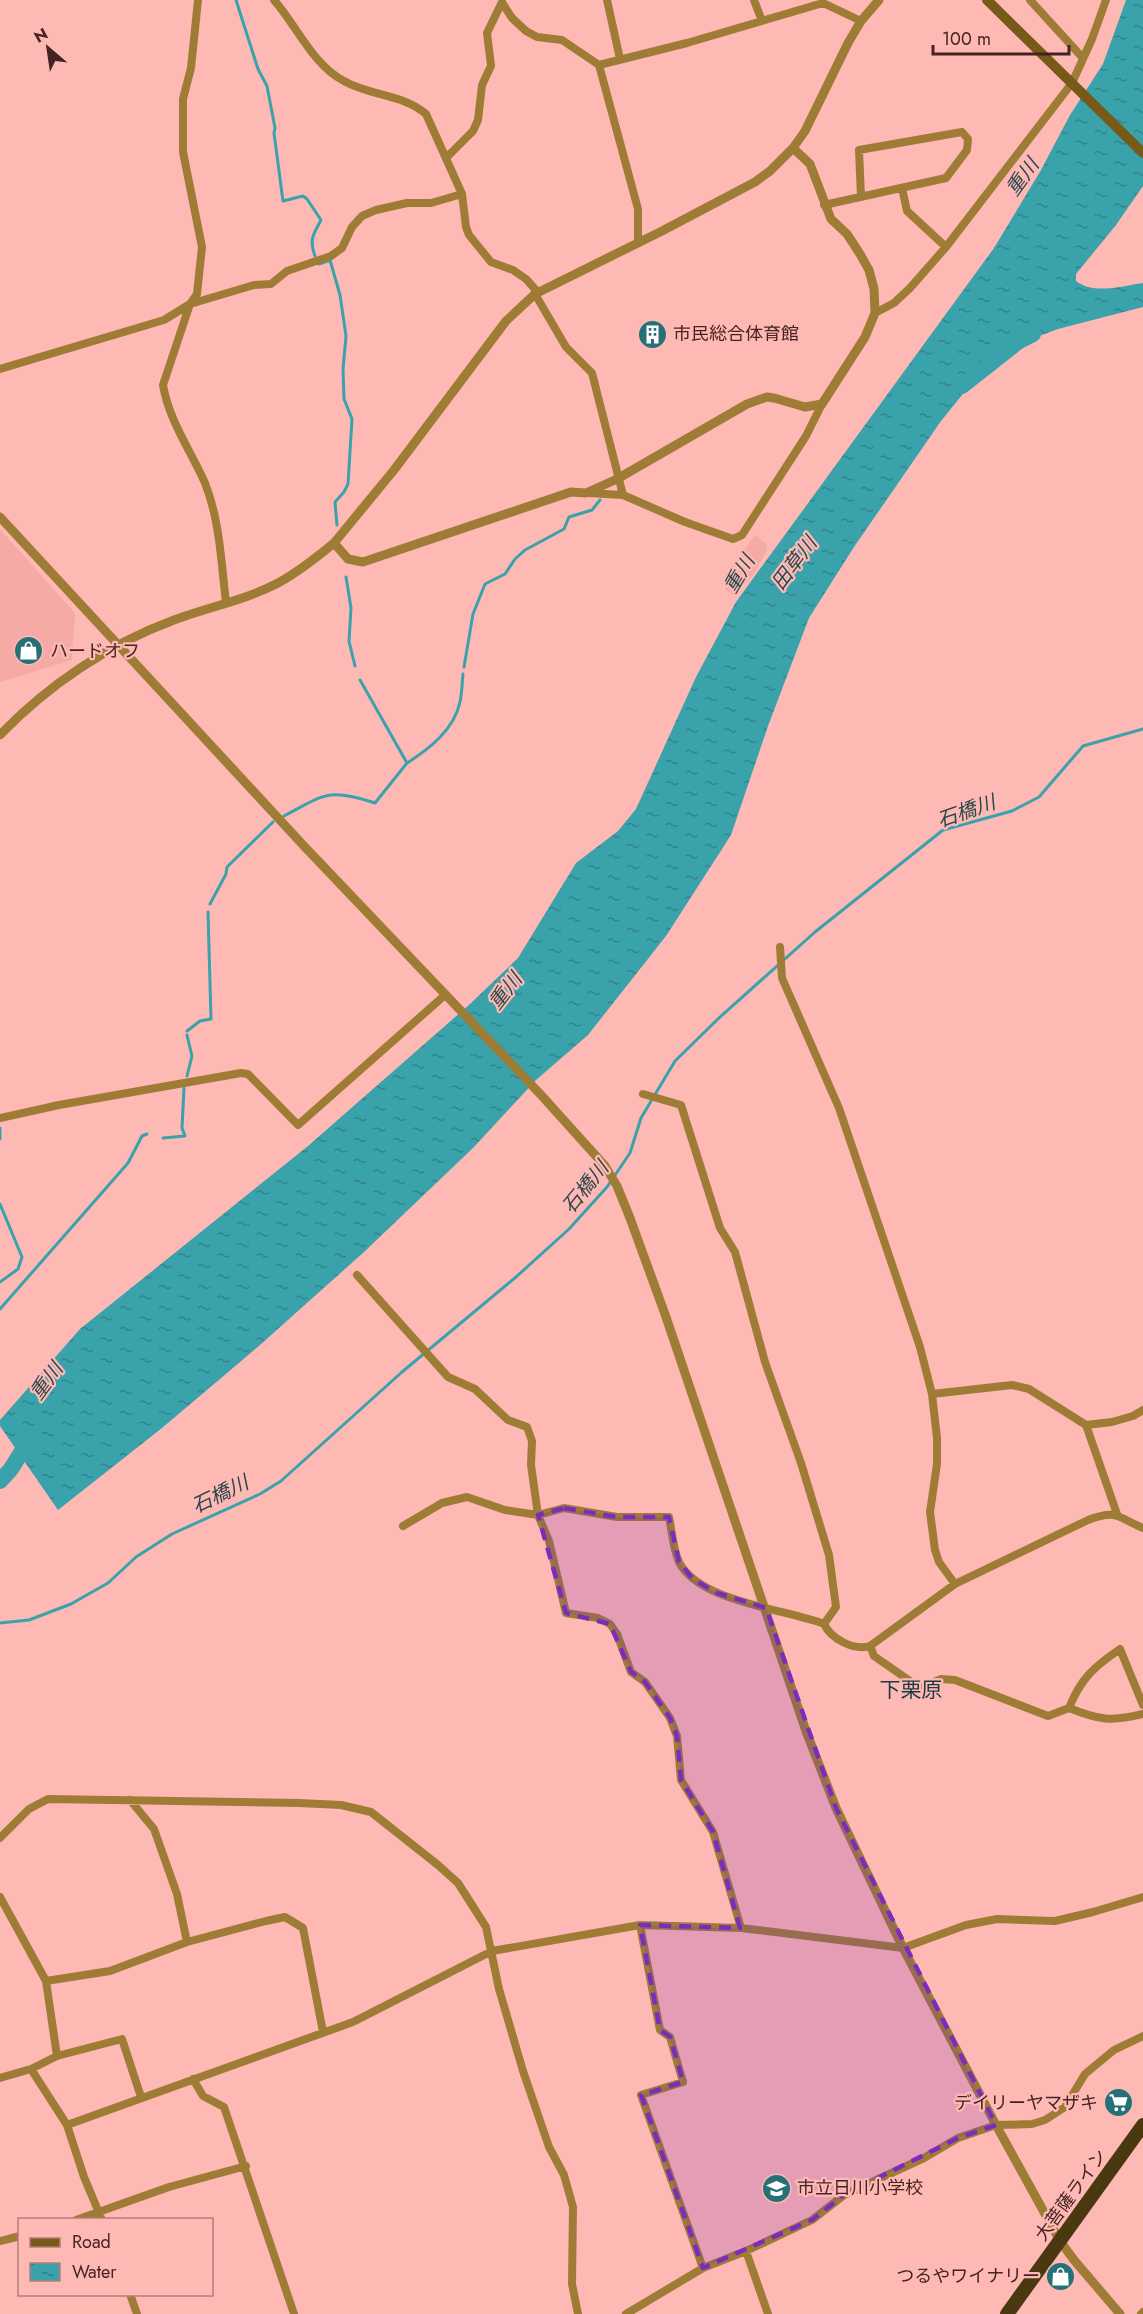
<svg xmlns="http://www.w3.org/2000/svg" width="1143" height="2314" viewBox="0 0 1143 2314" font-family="Jost,'Noto Sans JP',sans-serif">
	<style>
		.built { fill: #f6aaa6 }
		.water { fill: url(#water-ripples) }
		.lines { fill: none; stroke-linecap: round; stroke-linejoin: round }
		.stream { stroke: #39a2aa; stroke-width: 3 }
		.river { stroke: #39a2aa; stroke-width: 16 }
		.minor { stroke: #9f7c36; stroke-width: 8 }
		.tertiary { stroke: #9f7c36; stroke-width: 9 }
		.secondary { stroke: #775918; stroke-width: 10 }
		.trunk { stroke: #4a3810; stroke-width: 14 }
		.marked { fill: #7b2cbf; fill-opacity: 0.2; stroke: #7b2cbf; stroke-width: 4.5; stroke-dasharray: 12 8; stroke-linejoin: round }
		.labels { text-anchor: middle; stroke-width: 4.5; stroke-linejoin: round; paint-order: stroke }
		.poi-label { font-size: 18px; fill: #452322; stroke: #ffb9b5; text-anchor: start }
		.street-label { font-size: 18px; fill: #452322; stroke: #ffb9b5 }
		.water-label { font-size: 20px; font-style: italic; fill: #29484b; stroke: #ffb9b5 }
		.quarter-label { font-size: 21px; fill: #1a3c3f; stroke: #ffb9b5 }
	</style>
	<defs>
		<pattern id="water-ripples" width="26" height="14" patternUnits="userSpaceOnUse" patternTransform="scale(1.5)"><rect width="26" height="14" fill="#39a2aa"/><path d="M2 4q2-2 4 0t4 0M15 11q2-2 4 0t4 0" fill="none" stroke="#32848a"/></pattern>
	</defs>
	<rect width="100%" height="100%" fill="#ffb9b5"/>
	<path class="built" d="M0 529 75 613 72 660 0 682Z
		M755 535 767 544 766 551 754 574 735 596 726 590 725 578Z"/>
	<path class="water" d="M1126 0H1143V186L1116 225 1076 274V281C1094 295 1122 286 1143 283V307L1058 329 997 352 941 421 854 547 809 618 768 726 731 835 666 936 588 1035 536 1080 474 1147 364 1252 260 1345 162 1428 58 1510 0 1426V1420L80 1329 308 1146 470 1004 518 958 576 863 618 831 636 809 696 677 736 602 994 248 1041 170 1070 115 1103 64Z"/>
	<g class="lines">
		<path class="stream" d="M236 0 258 69 267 86 275 128 274 133 283 201 303 196 307 199 321 220C313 235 309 239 315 256
			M319 264 330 260 340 295 346 336 343 369 344 399 352 419 348 484 344 492 335 502 337 525
			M346 577 351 608 349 641 355 666
			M464 667 473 614 485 584 505 574 515 559 525 550 564 529 569 517 592 510 600 500
			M407 763C429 749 454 730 460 702 462 693 462 683 463 674
			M284 816C325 794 329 788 375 803L407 763 360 680
			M210 904 226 874 227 867 273 822
			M187 1031 200 1021 211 1019 208 912
			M187 1076 192 1056 187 1035
			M0 1128V1139
			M163 1138 185 1136 182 1128 184 1088
			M0 1204 22 1257 18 1269 0 1282
			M0 1309 128 1163 142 1136 147 1134
			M0 1623 29 1620 71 1604 108 1583 136 1557 172 1534 260 1494 281 1481 402 1372 516 1277 569 1229 607 1187 630 1153 641 1118 675 1061 720 1017 815 932 943 830 1012 811 1039 797 1083 746 1143 729"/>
		<path class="river" d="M962 386 1019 341 1033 334
			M0 1481 11 1469 32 1435"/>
		<path class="minor" d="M274 0C297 26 312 64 344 81 370 96 403 94 426 114L462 194 466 227 469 235 491 262 513 270 526 279 535 289V294L566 347 592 373 623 495
			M607 0 620 59
			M754 0 762 21
			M1030 0 1082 57
			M503 4 512 18 526 31 537 37 562 40 599 65 687 43 823 3 861 21
			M599 65 638 209V242
			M446 158 473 131 478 120 482 85 491 66 487 33 502 2
			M902 188 907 211 946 247
			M824 205 946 178 967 150 968 139 962 132 859 150 861 197
			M875 313 894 303 910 288 946 247 1072 83 1092 39 1106 0
			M0 369 164 320 190 304 197 294 202 247 183 152V99L191 68 198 0
			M588 493 623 495 685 522 733 539 742 535 806 436 822 404
			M226 602C221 562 220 521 205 483 191 451 169 421 163 385L190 304 254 285 271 284 287 271 331 256 342 248 352 227 362 216 376 210 407 203H431L462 194
			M780 947 782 978 839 1108 920 1347 932 1394 937 1438V1464L930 1512 935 1550 939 1562 955 1584
			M643 1094 681 1105 720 1228 735 1252 765 1362 801 1463 829 1555 836 1607 824 1624
			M0 1118 59 1105 241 1073 248 1074 298 1125 445 995
			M357 1275 448 1377 475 1389 508 1420 527 1427 532 1441 531 1465 538 1515 549 1541 566 1613 598 1618 610 1624 617 1634 631 1672 645 1682 670 1718 677 1736 681 1780 713 1832 741 1928
			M932 1394 1012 1385 1029 1389 1086 1425 1112 1422 1133 1416 1143 1410
			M1086 1425 1117 1514
			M403 1526 442 1503 467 1497 505 1510 538 1515 564 1508 617 1517H669C672 1531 673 1549 679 1562 699 1602 785 1609 824 1624 831 1639 854 1651 870 1646L955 1584 1088 1520C1117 1509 1117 1517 1143 1528
			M870 1646 874 1656 920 1688 941 1679 955 1680 1048 1716 1069 1708C1081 1678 1094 1667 1120 1649L1143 1705
			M1069 1708C1099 1720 1111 1722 1143 1714
			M130 1800 154 1829 177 1894 187 1942
			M0 1838 29 1809 48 1799 299 1803 341 1805 371 1812 438 1865 458 1883 486 1927 499 1989 523 2071 549 2147 564 2175 573 2207 572 2284 578 2314
			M0 1897 46 1981 57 2056
			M640 1925 660 2030 670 2037 683 2082 641 2095 703 2268
			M46 1981 110 1971 187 1942 266 1921 285 1917 303 1928 323 2032
			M31 2069 67 2125 84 2177 102 2220
			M0 2078 31 2069 57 2056 122 2039 141 2097
			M193 2079 203 2096 224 2107 294 2314
			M67 2125 353 2022 492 1951 640 1925 741 1928 903 1948 966 1925 997 1919 1055 1921 1093 1912 1143 1897
			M76 2220 169 2187 246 2166
			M0 2241 20 2236
			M746 2251 768 2314
			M130 2294 137 2314
			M626 2314 703 2268 746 2251 812 2220 844 2195 924 2158 958 2138 996 2125 1032 2124 1045 2120 1065 2107 1085 2074 1114 2050 1143 2036
			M1141 2314 1143 2312"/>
		<path class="tertiary" d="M0 517 303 845 542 1096 605 1166 617 1186 630 1218 666 1317 806 1731 836 1808 903 1948 996 2125 1060 2241 1074 2260 1120 2314
			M334 543 394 470 506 321 535 294 662 231 755 182 770 171 793 148 805 131 848 43 861 21 879 0
			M0 735C48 685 109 644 174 620 208 607 246 600 278 583 298 572 316 558 334 543L348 559 363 562 571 492 586 493 617 479 747 404 767 397 774 398 805 407 822 404 865 337 875 313 874 289 869 270 860 254 847 234 831 219 810 164 793 148"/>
		<path class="secondary" d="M987 0 1143 153"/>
		<path class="trunk" d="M1007 2314 1143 2125"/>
	</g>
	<path class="marked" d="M564 1508 617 1517H669L679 1562 693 1579 717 1593 766 1608 836 1808 996 2125 958 2138 844 2195 812 2220 703 2268 641 2095 683 2082 670 2037 660 2030 640 1925 740 1928 713 1832 681 1780 677 1736 670 1718 645 1682 631 1672 610 1624 566 1613 538 1515Z"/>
	<defs>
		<symbol id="building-disc" viewBox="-11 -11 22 22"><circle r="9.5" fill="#267177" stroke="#ffb9b5"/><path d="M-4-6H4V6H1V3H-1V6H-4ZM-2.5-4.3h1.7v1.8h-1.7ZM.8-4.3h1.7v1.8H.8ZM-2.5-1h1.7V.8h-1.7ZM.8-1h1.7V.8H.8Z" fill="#fff"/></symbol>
		<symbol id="shop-disc" viewBox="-11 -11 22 22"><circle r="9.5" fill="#267177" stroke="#ffb9b5"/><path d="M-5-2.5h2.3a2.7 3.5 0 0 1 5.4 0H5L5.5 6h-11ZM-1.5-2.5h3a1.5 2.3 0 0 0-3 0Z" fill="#fff"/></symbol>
		<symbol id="supermarket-disc" viewBox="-11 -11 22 22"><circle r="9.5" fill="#267177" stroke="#ffb9b5"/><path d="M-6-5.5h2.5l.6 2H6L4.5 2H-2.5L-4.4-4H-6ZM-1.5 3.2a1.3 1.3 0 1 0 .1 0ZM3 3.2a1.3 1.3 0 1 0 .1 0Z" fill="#fff"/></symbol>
		<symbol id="school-disc" viewBox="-11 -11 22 22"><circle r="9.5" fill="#267177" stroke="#ffb9b5"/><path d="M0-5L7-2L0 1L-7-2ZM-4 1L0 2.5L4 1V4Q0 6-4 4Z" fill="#fff"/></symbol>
	</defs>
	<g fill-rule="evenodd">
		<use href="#building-disc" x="636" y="318" width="33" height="33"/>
		<use href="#shop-disc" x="12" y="634" width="33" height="33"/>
		<use href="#supermarket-disc" x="1102" y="2086" width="33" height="33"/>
		<use href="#school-disc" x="760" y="2172" width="33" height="33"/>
		<use href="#shop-disc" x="1044" y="2260" width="33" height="33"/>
	</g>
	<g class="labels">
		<g class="poi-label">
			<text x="673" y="340">市民総合体育館</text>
			<text x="50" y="657">ハードオフ</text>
			<text x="1098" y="2109" text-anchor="end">デイリーヤマザキ</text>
			<text x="797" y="2194">市立日川小学校</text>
			<text x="1040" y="2282" text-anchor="end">つるやワイナリー</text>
		</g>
		<g class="street-label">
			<text transform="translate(1071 2195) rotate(-54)" y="6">大菩薩ライン</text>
		</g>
		<g class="water-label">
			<text transform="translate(1022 177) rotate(-54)" y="7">重川</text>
			<text transform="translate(794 563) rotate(-53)" y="7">田草川</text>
			<text transform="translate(739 574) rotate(-59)" y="7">重川</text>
			<text transform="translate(966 811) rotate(-19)" y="7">石橋川</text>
			<text transform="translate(505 991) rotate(-52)" y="7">重川</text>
			<text transform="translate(585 1187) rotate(-51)" y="7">石橋川</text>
			<text transform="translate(46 1381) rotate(-54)" y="7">重川</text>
			<text transform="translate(220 1494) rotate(-26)" y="7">石橋川</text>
		</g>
		<g class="quarter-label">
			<text x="911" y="1697">下栗原</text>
		</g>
	</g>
	<rect x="18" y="2218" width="195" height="78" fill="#ffb9b5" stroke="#b57d7a" stroke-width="1.5"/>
	<rect x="30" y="2238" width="30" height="9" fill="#775918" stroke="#b57d7a" stroke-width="1.5"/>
	<text x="72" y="2248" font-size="18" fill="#452322">Road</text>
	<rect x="30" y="2263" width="30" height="18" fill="url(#water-ripples)" stroke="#b57d7a" stroke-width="1.5"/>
	<text x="72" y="2278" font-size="18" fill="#452322">Water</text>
	<g transform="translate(48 48) rotate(331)" stroke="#ffb9b5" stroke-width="4.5" paint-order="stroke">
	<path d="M0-4.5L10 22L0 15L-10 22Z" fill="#452322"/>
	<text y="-9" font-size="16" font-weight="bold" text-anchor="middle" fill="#452322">N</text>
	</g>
	<path d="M933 45v9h136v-9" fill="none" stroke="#452322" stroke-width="3"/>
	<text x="942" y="45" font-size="18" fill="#452322" stroke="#ffb9b5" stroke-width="4.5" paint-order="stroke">100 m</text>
</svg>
